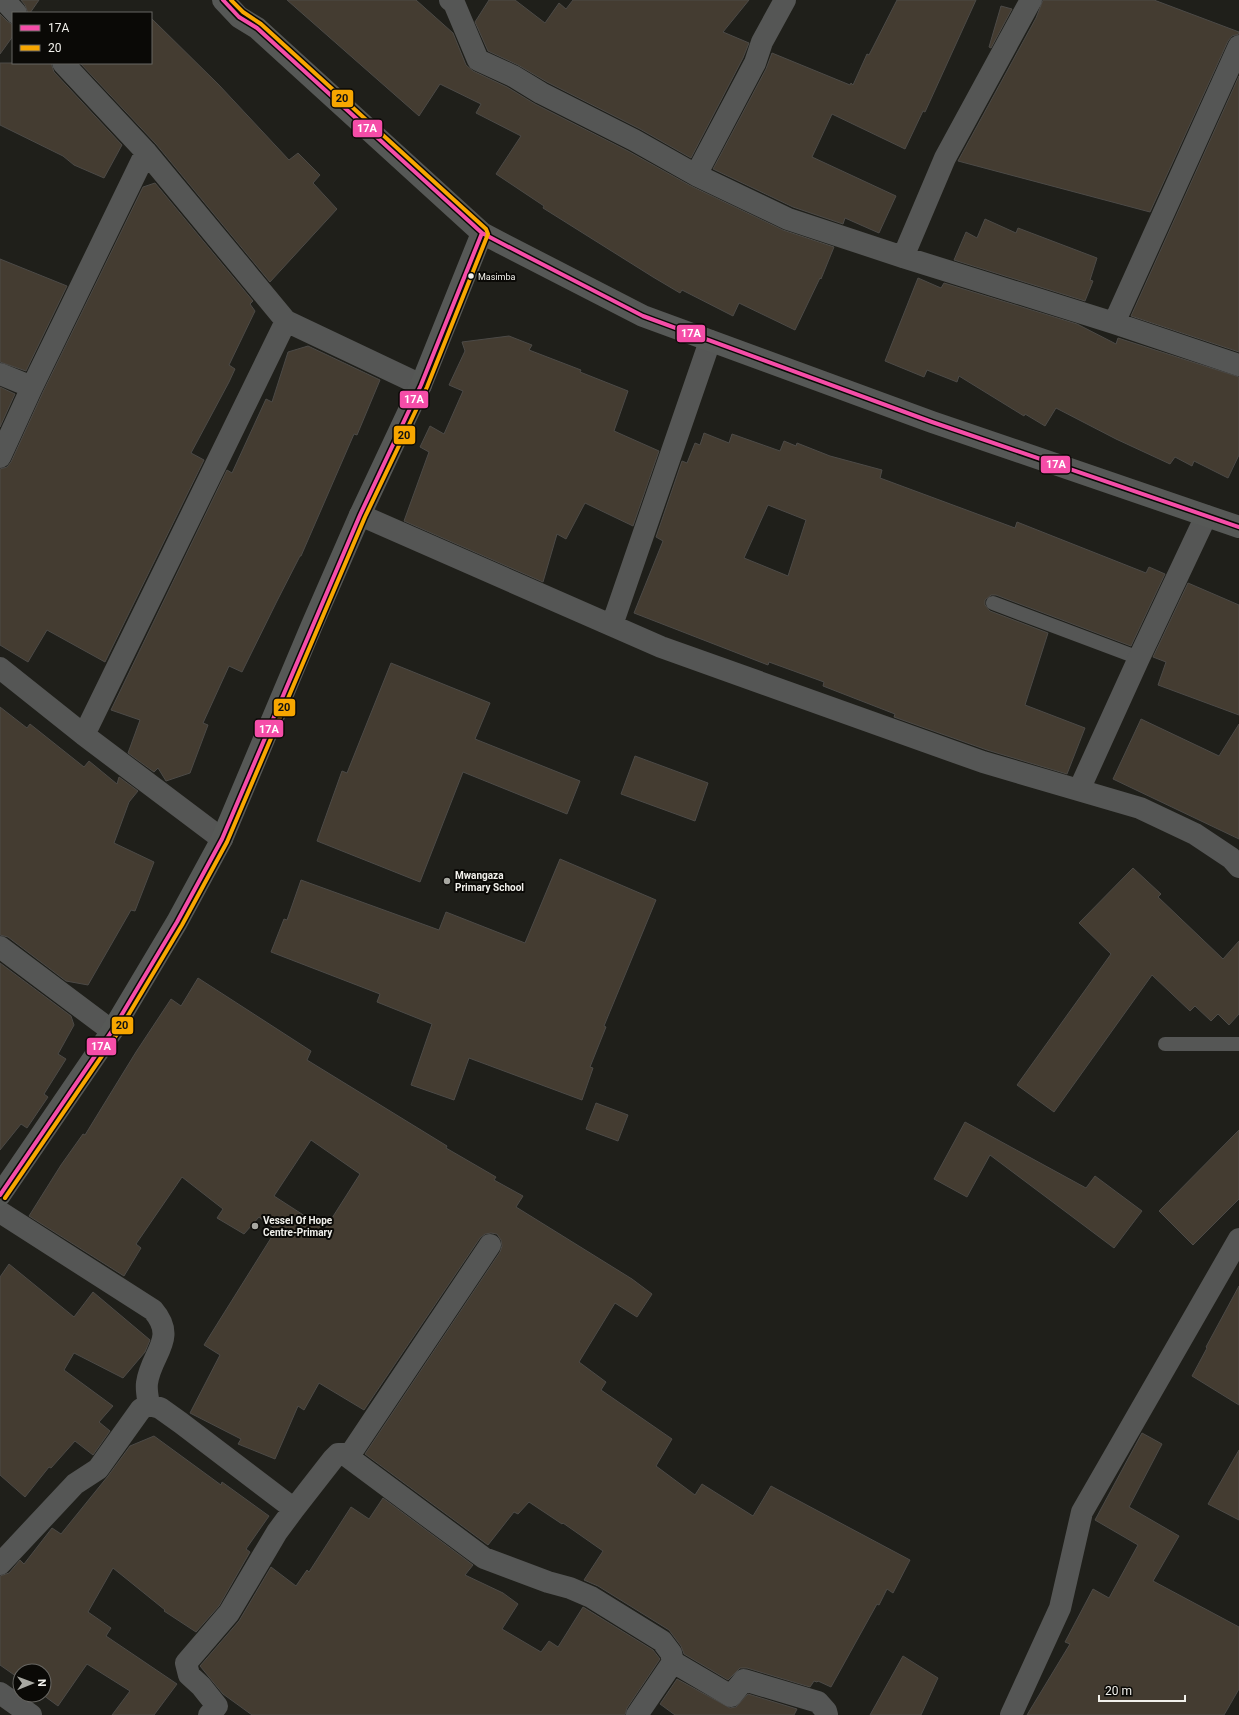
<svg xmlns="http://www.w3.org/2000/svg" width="1239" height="1715" viewBox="0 0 1239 1715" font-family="Roboto,sans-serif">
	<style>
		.building { fill: #443c31; stroke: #4c4a47; fill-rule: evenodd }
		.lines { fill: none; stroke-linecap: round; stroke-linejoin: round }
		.lane { stroke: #555655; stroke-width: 14 }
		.street { stroke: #555655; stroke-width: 22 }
		.secondary { stroke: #565856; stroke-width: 22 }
		.bus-1-casing { stroke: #0a0906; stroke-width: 7 }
		.bus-2-casing { stroke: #0a0906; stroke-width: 7 }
		.bus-1 { stroke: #f54da8; stroke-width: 4 }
		.bus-2 { stroke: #f7a600; stroke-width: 4 }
		.bus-dot { fill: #f2f1ec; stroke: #0a0906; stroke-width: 1.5 }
		.poi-dot { fill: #a8a8a2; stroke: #0a0906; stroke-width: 1.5 }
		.labels { text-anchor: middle; stroke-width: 4; stroke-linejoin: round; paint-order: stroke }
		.bus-label { font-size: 9px; fill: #f2f1ec; stroke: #0a0906; text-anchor: start }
		.poi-label { font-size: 10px; font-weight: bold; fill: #f2f1ec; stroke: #0a0906; text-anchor: start }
		.line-badge { stroke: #0a0906; stroke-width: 1.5 }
		.badge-label { font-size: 11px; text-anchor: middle; font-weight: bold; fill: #fff }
		.pale-badge-label { font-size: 11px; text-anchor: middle; font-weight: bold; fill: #111 }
	</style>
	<rect width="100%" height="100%" fill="#1f1f1a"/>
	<path class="building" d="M21 0H39L30 13H28L25 5Z
		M287 0H416L453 33 466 65 473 71 507 87 535 104 628 151 691 186 783 230 834 247 821 279 820 278 795 330 739 303 733 316 682 290 680 293 653 277 543 208 544 206 496 174 521 136 476 113 481 104 440 84 419 116Z
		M489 0H515L545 23 559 3 566 9 573 0H749L723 32 749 43 743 58 691 158 640 129 547 82 518 65 488 51 475 22Z
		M897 0H976L925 112 923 111 905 149 832 114 812 157 896 196 879 233 845 218 843 224 793 207 713 169 766 69 772 53 850 85 851 83 853 85 867 54 869 55Z
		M1043 0H1154L1239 32V34L1232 36 1228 41 1150 212 958 161 1036 18Z
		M1001 6 1012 9 991 48 989 47Z
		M0 14 7 21 13 25V36L0 54Z
		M151 18 219 85 289 160 298 153 320 175 313 183 337 209 270 282 156 144 80 63H151Z
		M0 63H51L54 72 122 145 104 178 74 165 63 156 0 125Z
		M1239 76V352L1131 316Z
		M155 183 253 301 250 304 255 311 229 365 235 369 229 382 191 453 204 460 105 662 47 630 28 662 0 645V469L7 467 11 462 43 392 143 187Z
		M985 219 1016 233 1018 228 1097 258 1090 280 1093 281 1085 301 954 260 966 232 977 238Z
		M0 259 67 286 26 371 0 362Z
		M918 278 941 288 944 283 1077 324 1116 344 1118 338 1239 377V455L1228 478 1194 461 1192 466 1175 457 1170 464 1116 439 1056 408 1045 426 1025 414 1024 416 959 376 957 382 927 370 924 377 885 361Z
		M509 336 532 345 529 350 581 370 580 372 628 391 614 431 659 451 633 526 585 503 566 539 557 534 543 582 404 521 429 452 420 447 430 426 444 434 463 391 449 385 465 351 462 342Z
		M308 346 380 380 357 435 354 434 301 556H300L277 601 242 672 229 666 203 723 208 725 190 773 166 781 158 768 154 772 128 753 140 720 111 710 227 470 232 473 266 399 272 402 288 352Z
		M0 387 15 394 0 427Z
		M704 433 729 443 732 434 780 451 784 441 796 446 797 443 830 456 882 470 880 478 1015 528 1017 522 1146 573 1149 567 1165 574 1131 646 996 595H991L985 600V605L990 611 1048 633 1025 705 1085 728 1067 774 987 750 894 717 895 714 823 686 824 682 769 662 768 665 634 613 663 541 656 537 682 461 687 463 695 443 700 445ZM768 505 806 520 788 576 744 558Z
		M1188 583 1239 605V715L1158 685 1166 662 1153 657Z
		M391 663 490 703 475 739 580 781 567 814 463 772 420 882 317 841 342 771 347 773Z
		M0 707 27 728 30 724 84 767 89 761 117 784 119 777 138 791 129 802 114 843 154 862 135 911 131 910 88 985 66 981 8 937 0 935Z
		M1141 719 1219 756 1239 724V839L1113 779Z
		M635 756 708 783 695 821 621 794Z
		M560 859 656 900 604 1026 606 1027 590 1067 593 1068 582 1100 469 1058 454 1100 411 1085 432 1024 377 1002 380 994 271 952 284 919 287 920 301 880 439 930 446 912 525 943Z
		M1133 868 1161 894 1158 897 1223 959 1239 941V1014L1229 1025 1218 1014 1211 1021 1195 1006 1190 1011 1152 975 1054 1112 1017 1085 1111 954 1079 923Z
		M0 963 71 1016 74 1025 58 1054 66 1059 44 1094 48 1097 27 1128 21 1124 0 1150Z
		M198 978 311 1051 307 1060 447 1146 446 1148 496 1177 494 1180 523 1196 516 1207 632 1279 652 1294 637 1317 615 1303 579 1362 606 1382 601 1390 672 1439 656 1466 695 1495 702 1484 753 1516 771 1486 910 1560 893 1593 887 1589 879 1605 877 1604 831 1687 818 1681 817 1682 814 1681 810 1687 747 1668H740L728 1680 684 1654 681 1646 669 1630 598 1586 584 1580 603 1551 563 1523 562 1524 529 1502 518 1514 514 1512 488 1545 365 1454 500 1252 502 1246 501 1240 497 1234 491 1233 485 1234 480 1238 364 1410 319 1383 304 1410 298 1406 275 1459 238 1444 241 1439 190 1413 220 1355 204 1345 276 1230 259 1217 244 1234 217 1218 223 1209 182 1177 136 1244 141 1248 124 1276 29 1216 61 1165 83 1134 85 1135 136 1052 171 999 181 1006ZM311 1140 360 1174 325 1229 274 1196Z
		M596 1103 628 1115 618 1141 586 1129Z
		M965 1122 1086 1188 1095 1176 1142 1211 1114 1248 990 1155 967 1197 934 1179Z
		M1239 1130V1199L1193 1245 1159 1211Z
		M9 1264 74 1317 93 1292 150 1340 145 1352 123 1378 74 1353 64 1370 113 1406 99 1422 110 1431 93 1455 75 1441 51 1468 49 1467 25 1497 0 1475V1277Z
		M1239 1286V1405L1192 1376 1207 1348 1206 1347Z
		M1142 1433 1162 1444 1129 1507 1179 1536 1153 1581 1239 1627V1689L1224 1715H1027L1070 1644 1065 1642 1093 1589 1109 1598 1138 1545 1095 1520Z
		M154 1436 221 1485 222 1482 269 1516 246 1549 250 1552 219 1606 196 1632 164 1611 165 1610 113 1568 88 1612 111 1628 106 1636 177 1684 154 1715H112L130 1691 87 1664 58 1706 43 1695 44 1671H20V1679L0 1665V1576L9 1573 20 1560 24 1564 52 1528 61 1534 108 1476 130 1446Z
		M1239 1450V1520L1208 1504Z
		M383 1498 473 1565 465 1575 503 1593 518 1604 502 1629 541 1652 549 1641 558 1647 583 1607 653 1650 660 1659 627 1708 625 1715H252L223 1694 200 1666 239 1621 271 1567 296 1586 307 1570 309 1572 351 1507 369 1519Z
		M903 1656 938 1678 921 1715H870Z
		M677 1679 730 1708 736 1707 748 1694 797 1709 794 1715H675L660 1704Z"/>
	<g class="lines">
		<path class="lane" d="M993 603 1139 658
			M1165 1044H1239"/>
		<path class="street" d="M4 0 16 13
			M450 0 454 3 478 60 513 76 541 93 634 140 696 175 788 219 903 257 1114 323 1239 365
			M63 63 146 152 286 321 421 385
			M696 175 755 63 762 42 785 0
			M903 257 945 158 1031 0
			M1114 323 1239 46
			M0 374 32 387
			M0 457 32 387 146 152
			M360 515 661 647 983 762 1140 808 1195 834 1231 858 1239 867
			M612 625 710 341
			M0 668 84 735 222 839
			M84 735 286 321
			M1079 790 1139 658 1206 516
			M0 947 112 1031
			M0 1212 153 1310C178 1339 151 1353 147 1383 146 1390 148 1398 149 1405
			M349 1456 490 1245
			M0 1564 75 1484 98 1469 141 1409 149 1405 160 1408 181 1423 294 1509 333 1459 338 1454H344L484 1558 548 1582 570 1588 591 1597 662 1641 671 1653 673 1662 637 1715
			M673 1662 731 1696 744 1680 818 1702 826 1711 827 1715
			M0 1693 31 1715
			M209 1715 217 1706 201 1686 189 1675 186 1663 229 1613 277 1532 294 1509
			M1011 1715 1060 1608 1082 1512 1239 1239"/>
		<path class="secondary" d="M223 0 239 17 257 28 482 233 501 243 643 316 932 422 1239 527
			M0 1195 112 1031 177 922 222 839 312 625 360 515 421 385 482 233"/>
		<defs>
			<path id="bus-1" d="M223 0 239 17 257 28 482 233 501 243 643 316 932 422 1239 527
				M0 1195 112 1031 177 922 222 839 360 515 421 385 482 233"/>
			<path id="bus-2" d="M5 1198 117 1034 182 925 227 842 365 517 427 387 488 234 486 229 261 24 243 12 231 0"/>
		</defs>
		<use href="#bus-1" class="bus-1-casing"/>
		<use href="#bus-2" class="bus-2-casing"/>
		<use href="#bus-1" class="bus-1"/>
		<use href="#bus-2" class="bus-2"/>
	</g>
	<circle class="bus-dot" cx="471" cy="276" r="3.5"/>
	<g class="poi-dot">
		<circle cx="447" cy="881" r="4"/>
		<circle cx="255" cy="1226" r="4"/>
	</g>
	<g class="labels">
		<g class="bus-label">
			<text x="478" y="280">Masimba</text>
		</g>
		<g class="poi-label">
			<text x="455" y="879">Mwangaza<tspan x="455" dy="12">Primary School</tspan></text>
			<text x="263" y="1224">Vessel Of Hope<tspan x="263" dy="12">Centre-Primary</tspan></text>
		</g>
	</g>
	<g class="line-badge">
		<rect x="331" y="89" width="23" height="19" rx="4" fill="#f7a600"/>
		<rect x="352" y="119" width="31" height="19" rx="4" fill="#f54da8"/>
		<rect x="676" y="324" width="30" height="19" rx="4" fill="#f54da8"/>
		<rect x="399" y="390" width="30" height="19" rx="4" fill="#f54da8"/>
		<rect x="393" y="425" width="23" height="20" rx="4" fill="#f7a600"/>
		<rect x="1040" y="455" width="31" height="19" rx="4" fill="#f54da8"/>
		<rect x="273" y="698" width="23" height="19" rx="4" fill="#f7a600"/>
		<rect x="254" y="719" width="30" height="19" rx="4" fill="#f54da8"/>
		<rect x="111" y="1016" width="23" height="19" rx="4" fill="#f7a600"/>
		<rect x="86" y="1037" width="31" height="19" rx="4" fill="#f54da8"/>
	</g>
	<g class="badge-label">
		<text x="367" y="132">17A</text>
		<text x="691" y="337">17A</text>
		<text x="414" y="403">17A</text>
		<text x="1056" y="468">17A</text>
		<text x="269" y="733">17A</text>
		<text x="101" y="1050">17A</text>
	</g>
	<g class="pale-badge-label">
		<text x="342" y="102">20</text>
		<text x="404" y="439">20</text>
		<text x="284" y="711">20</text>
		<text x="122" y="1029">20</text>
	</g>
	<rect x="12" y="12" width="140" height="52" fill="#0a0906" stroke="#676662"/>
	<rect x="20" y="25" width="20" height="6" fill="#f54da8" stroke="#676662"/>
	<text x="48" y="32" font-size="12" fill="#f2f1ec">17A</text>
	<rect x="20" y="45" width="20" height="6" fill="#f7a600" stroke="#676662"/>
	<text x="48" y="52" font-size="12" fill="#f2f1ec">20</text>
	<g transform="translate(32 1683) rotate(89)"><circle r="19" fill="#0a0906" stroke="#676662"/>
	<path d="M0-3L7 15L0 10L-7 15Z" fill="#a8a8a2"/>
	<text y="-6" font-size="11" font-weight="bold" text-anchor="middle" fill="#f2f1ec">N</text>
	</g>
	<path d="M1099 1695v6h86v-6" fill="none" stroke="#f2f1ec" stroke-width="2"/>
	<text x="1105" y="1695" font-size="12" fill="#f2f1ec" stroke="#0a0906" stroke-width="3" paint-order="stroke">20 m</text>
</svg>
